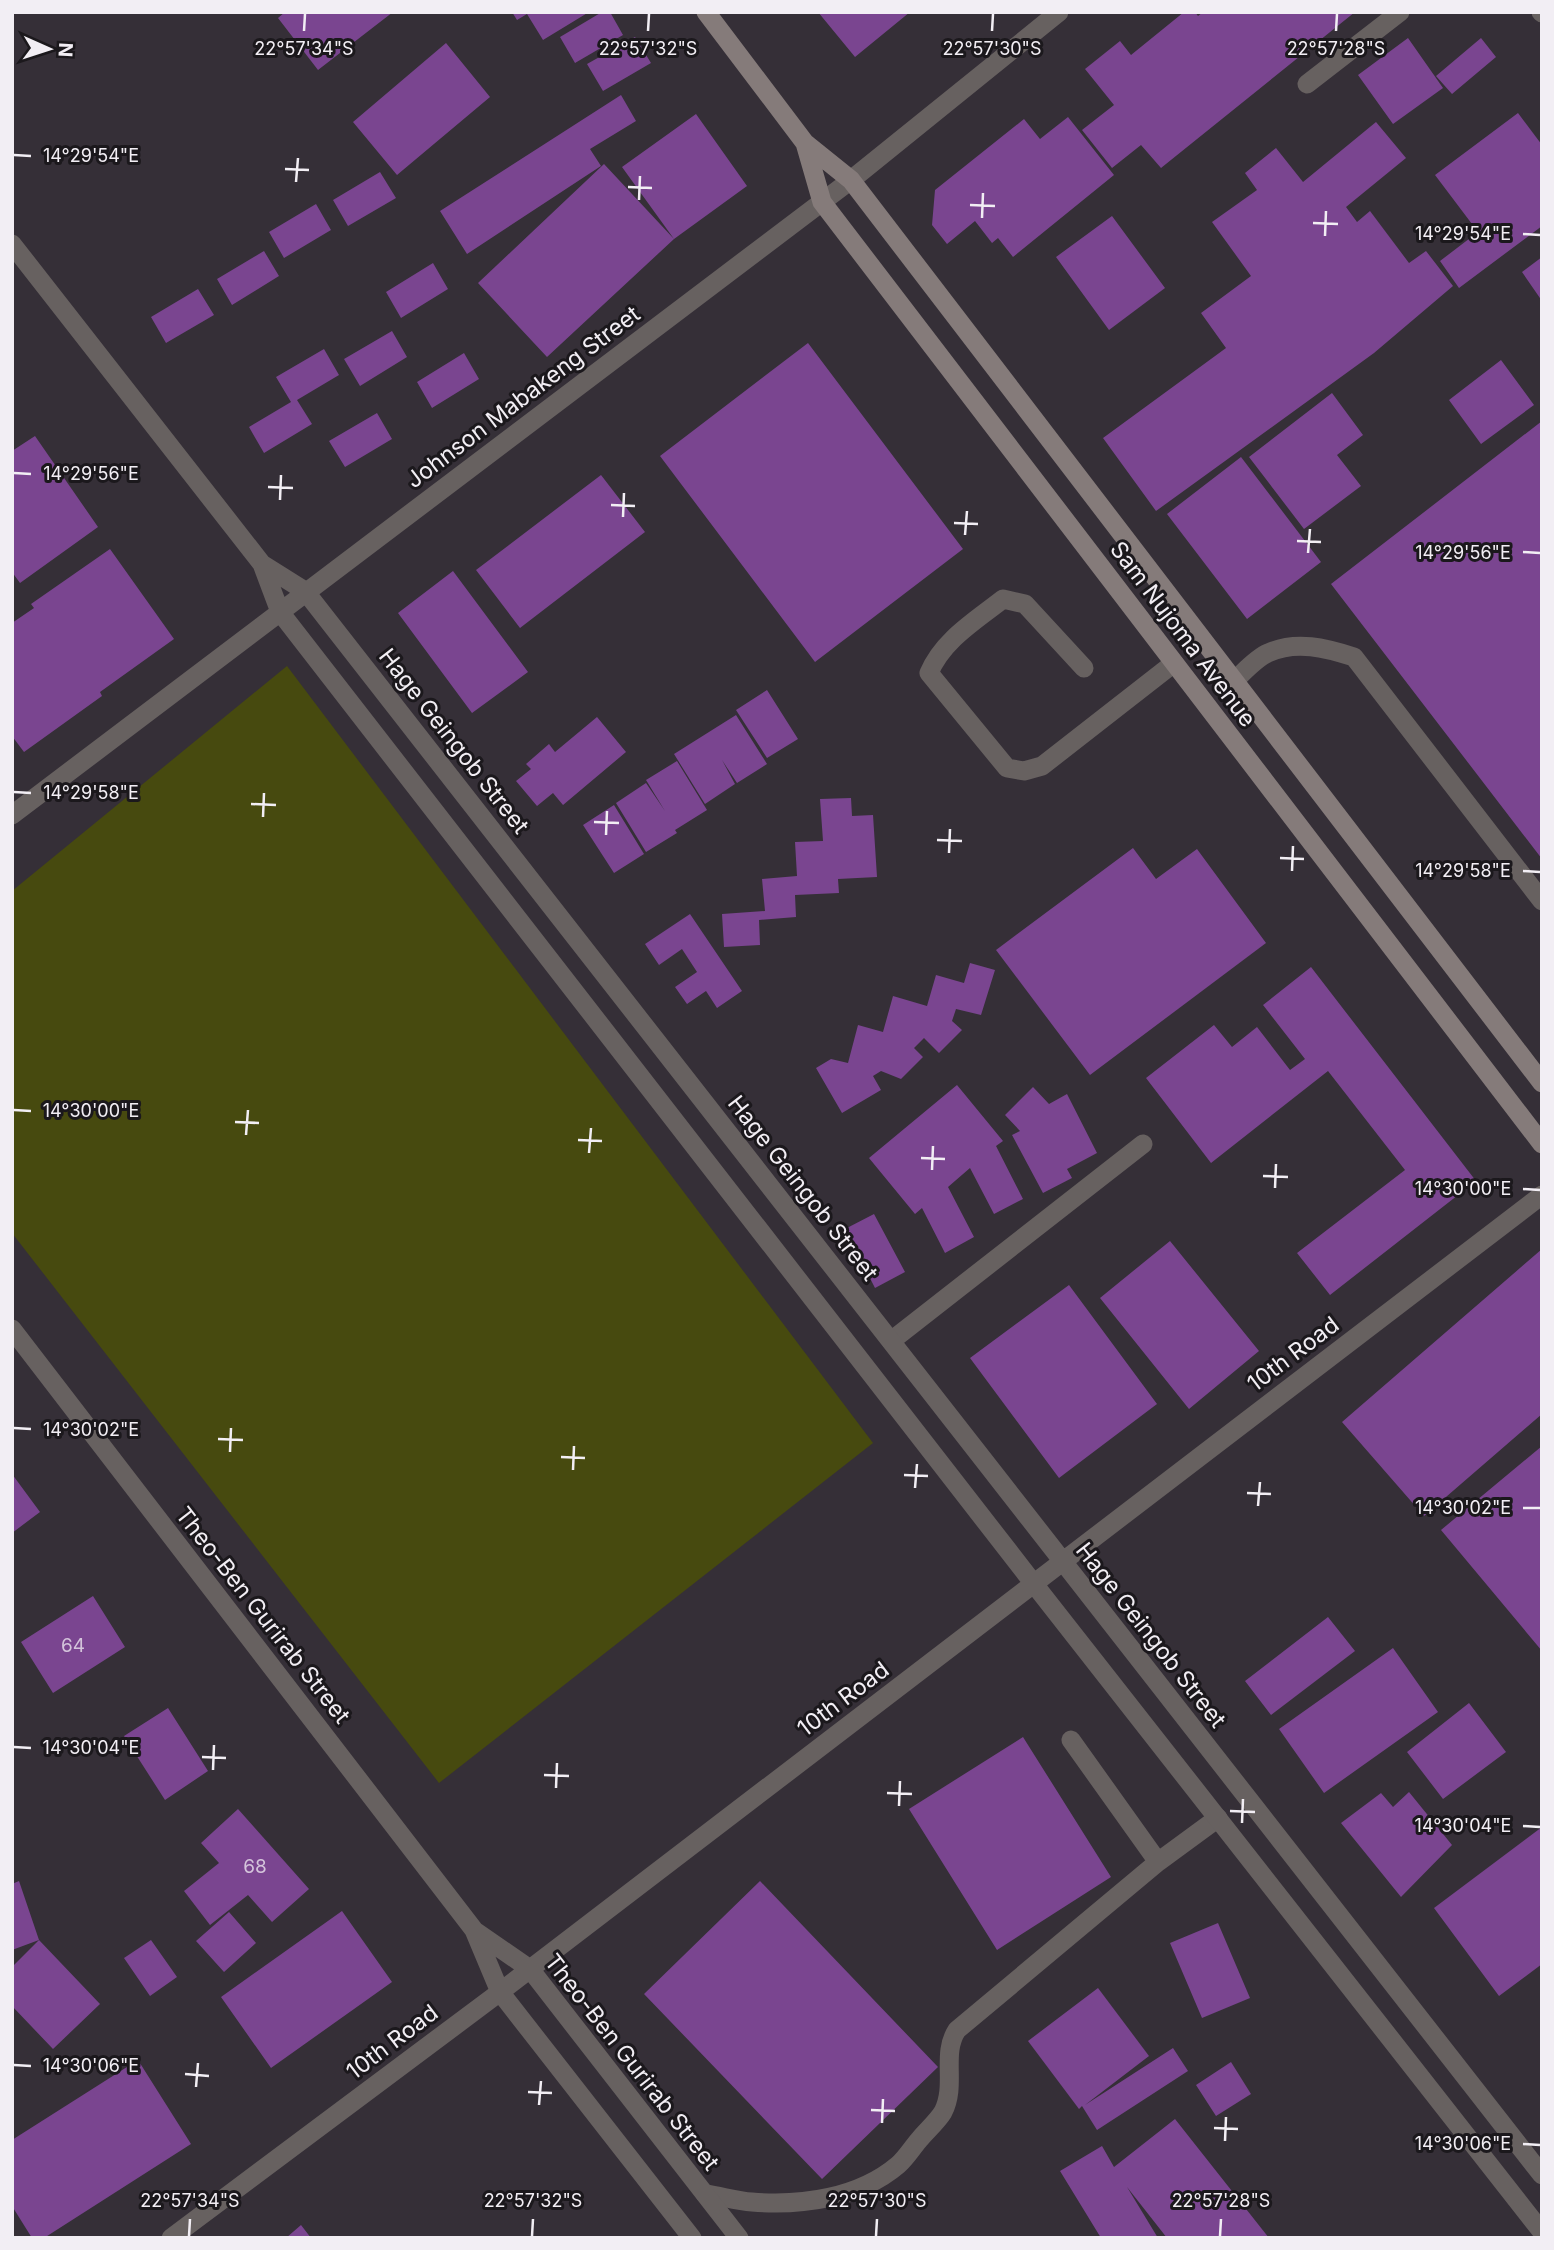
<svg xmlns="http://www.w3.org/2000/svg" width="1554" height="2250" viewBox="0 0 1554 2250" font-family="Inter,sans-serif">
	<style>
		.green { fill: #474a0f }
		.building { fill: #7a4590 }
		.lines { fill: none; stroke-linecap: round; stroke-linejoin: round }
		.service { stroke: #676160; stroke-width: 19 }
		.minor { stroke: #676160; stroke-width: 19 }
		.secondary { stroke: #857b7a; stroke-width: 19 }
		.ticks { fill: none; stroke: #f2eef4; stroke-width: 2.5 }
		.labels { text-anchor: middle; stroke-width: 6; stroke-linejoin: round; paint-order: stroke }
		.number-label { font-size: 19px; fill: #d4c4db }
		.street-label { font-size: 23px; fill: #f2eef4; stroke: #1b181c }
		.ticks-label { font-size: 18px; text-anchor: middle; fill: #f2eef4; stroke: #1b181c; stroke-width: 6; stroke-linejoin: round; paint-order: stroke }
	</style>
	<rect width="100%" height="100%" fill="#352f37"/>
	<path class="green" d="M287 666 873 1443 439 1783 12 1233V891Z"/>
	<path class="building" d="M285 12H393L318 70 278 18Z
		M512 12H589L543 40 527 14 517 20Z
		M602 12H610L623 35 575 63 560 37Z
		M818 12H910L855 57Z
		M1184 12H1195L1198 16 1203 12H1355L1161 168 1141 145 1112 168 1082 130 1114 105 1085 69 1120 41 1131 55Z
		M635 37 651 63 603 91 587 64Z
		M1408 38 1443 88 1393 124 1358 75Z
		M1481 38 1496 57 1452 94 1436 76Z
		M446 43 490 97 397 175 353 122Z
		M621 95 636 121 590 149 601 166 467 254 440 211Z
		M1518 113 1542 145V226L1459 288 1440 261 1478 232 1435 175Z
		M696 114 747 186 674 239 547 357 478 283 604 164 674 239 622 167Z
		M1068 117 1114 175 1013 257 998 238 992 243 975 221 947 244 932 225 935 190 1024 119 1040 139Z
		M1376 122 1406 158 1346 207 1357 222 1370 211 1409 263 1426 251 1453 286 1374 353 1156 511 1103 438 1226 348 1201 313 1251 276 1212 222 1257 190 1245 173 1276 148 1303 182Z
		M380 172 396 198 348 226 333 200Z
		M316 204 331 230 284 258 269 232Z
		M1112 216 1165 288 1109 330 1056 257Z
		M264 251 279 276 232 305 217 279Z
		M1542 257V301L1522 272Z
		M433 263 448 289 401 318 386 292Z
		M198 289 214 315 166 343 151 317Z
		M392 331 407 357 360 386 344 359Z
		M808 343 963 549 815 662 660 456Z
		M324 349 339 375 297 400 312 424 264 453 249 427 291 402 276 377Z
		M464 353 479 379 432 408 417 382Z
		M1501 360 1534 405 1481 444 1449 400Z
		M1332 393 1363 435 1337 455 1361 486 1304 529 1249 457Z
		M377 413 392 439 345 467 329 441Z
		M1542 421V859L1331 584Z
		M35 436 98 527 20 583 12 572V451Z
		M1241 457 1321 562 1247 619 1167 514Z
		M601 475 645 532 520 628 476 570Z
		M110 549 174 639 100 692 102 696 24 752 12 736V623L34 608 31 604Z
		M453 571 528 672 472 713 398 613Z
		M767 690 798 739 767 758 736 710Z
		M736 715 767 764 737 783 722 760 735 784 705 804 674 754Z
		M597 717 626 752 563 805 553 793 537 806 516 781 531 769 526 764 549 744 555 752Z
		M677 761 707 810 675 830 677 833 646 852 616 803 646 783 665 811 646 780Z
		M851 798 852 816 873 815 877 877 838 879 839 893 795 895 796 917 759 920 760 945 724 947 722 914 765 911 762 879 797 876 795 842 823 841 820 799Z
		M614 805 644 854 614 873 583 825Z
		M1133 848 1156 879 1197 849 1266 943 1090 1075 996 950Z
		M690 914 742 991 717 1008 706 991 687 1004 675 987 697 972 682 949 659 965 645 944Z
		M970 963 995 970 981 1015 956 1009 952 1021 962 1030 939 1053 924 1038 914 1048 923 1057 901 1079 881 1071 873 1076 881 1090 842 1113 816 1068 831 1059 848 1063 858 1025 883 1032 893 996 927 1006 936 975 964 983Z
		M1311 967 1476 1181 1330 1295 1297 1253 1405 1170 1328 1071 1211 1163 1146 1078 1214 1025 1232 1047 1257 1027 1290 1070 1305 1059 1263 1005Z
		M957 1085 1003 1141 996 1146 1023 1199 994 1214 970 1168 948 1187 974 1237 945 1253 922 1208 915 1214 869 1158Z
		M1033 1087 1049 1104 1067 1094 1097 1153 1067 1169 1072 1178 1043 1193 1012 1135 1020 1131 1005 1115Z
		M874 1214 905 1272 875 1288 845 1229Z
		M1170 1241 1259 1351 1189 1409 1100 1298Z
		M1542 1249V1414L1424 1516 1342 1422Z
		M1069 1285 1157 1404 1059 1478 970 1358Z
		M1542 1446V1651L1441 1530Z
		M12 1474 40 1512 12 1533Z
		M93 1596 125 1647 53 1693 21 1642Z
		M1328 1617 1355 1651 1271 1715 1245 1681Z
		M1393 1648 1438 1712 1324 1793 1279 1729Z
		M1469 1703 1506 1752 1443 1799 1407 1752Z
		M168 1708 208 1771 165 1800 124 1736Z
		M1023 1737 1111 1877 997 1950 909 1809Z
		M1409 1792 1452 1845 1401 1897 1341 1823 1381 1793 1393 1807Z
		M238 1809 309 1889 272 1922 248 1895 210 1925 184 1891 219 1863 201 1843Z
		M1542 1827V1964L1499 1996 1434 1908Z
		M19 1881 39 1940 100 2004 53 2049 12 2006V1967L39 1940 12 1950V1884Z
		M760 1881 938 2067 822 2179 644 1994Z
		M342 1911 392 1982 271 2068 221 1997Z
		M229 1912 256 1943 224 1972 196 1941Z
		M1218 1923 1250 1998 1202 2018 1170 1943Z
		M151 1940 177 1977 150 1996 124 1958Z
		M1098 1988 1149 2056 1085 2105 1173 2048 1188 2071 1097 2130 1082 2106 1079 2109 1028 2041Z
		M138 2060 191 2144 44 2238H32L12 2206V2140Z
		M1231 2062 1251 2094 1216 2116 1196 2085Z
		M1175 2119 1269 2238H1167L1127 2187 1158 2238H1101L1060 2171 1102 2146 1114 2167Z
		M301 2225 311 2238H286Z"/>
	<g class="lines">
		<path class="service" d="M1307 84 1400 12
			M1084 668 1025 604 1003 599C975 621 943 640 929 673L1007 768 1024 771 1042 766 1174 663
			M1234 681C1244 672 1256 658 1268 653 1296 640 1326 648 1354 657L1542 901
			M891 1341 1143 1144
			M1071 1740 1158 1862
			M705 2194C721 2196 736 2201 752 2202 802 2206 859 2198 898 2165 906 2158 912 2148 919 2140 926 2131 937 2122 943 2112 957 2085 941 2054 957 2030L1158 1862 1218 1818"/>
		<path class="minor" d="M1541 12 1542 13
			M12 244 262 564 305 591 1542 2175
			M262 564 280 612 1034 1584 1542 2232
			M12 815 851 180 1059 12
			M12 1329 474 1930 500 1992 692 2238
			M475 1931 530 1969 739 2238
			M171 2238 500 1992 1542 1195"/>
		<path class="secondary" d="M706 12 805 143 851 180 1542 1083
			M805 143 822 202 1542 1144"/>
	</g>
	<path class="ticks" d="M304 31 305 14M648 31 649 14M992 31 993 14M1336 31 1337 14M14 155 31 156M285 169 309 170M296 182 298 158M628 187 652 188M639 200 640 176M970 205 995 206M982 218 983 193M1313 223 1338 224M1523 234 1540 235M1325 236 1326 211M14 473 31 474M268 487 293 488M280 500 281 475M611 505 635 506M623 517 624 493M954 523 978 524M965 535 967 511M1297 541 1321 542M1523 552 1540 553M1308 553 1310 529M14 792 31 793M251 804 276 805M263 817 264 793M594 822 619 823M606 835 607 811M937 840 962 841M949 853 950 829M1280 858 1304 859M1292 871 1293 846M1523 871 1540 872M14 1110 31 1111M235 1122 259 1123M246 1135 248 1110M578 1140 602 1141M589 1153 591 1128M921 1158 945 1159M932 1170 933 1146M1263 1176 1288 1177M1275 1188 1276 1164M1523 1189 1540 1190M14 1428 31 1429M218 1439 243 1440M230 1452 231 1428M561 1457 585 1458M573 1470 574 1446M904 1475 928 1476M915 1488 917 1464M1247 1493 1271 1494M1258 1506 1260 1482M1523 1508H1540M14 1747 31 1748M202 1757 226 1758M213 1770 214 1745M544 1775 569 1776M556 1788 557 1763M887 1793 912 1794M899 1806 900 1781M1230 1811 1255 1812M1242 1823 1243 1799M1523 1826 1540 1827M14 2065 31 2066M185 2074 209 2076M196 2087 198 2063M528 2092 552 2093M539 2105 541 2081M871 2110 895 2111M882 2123 883 2099M1214 2128 1238 2129M1225 2141 1226 2117M1523 2144 1540 2145M189 2236 190 2219M532 2236 533 2219M876 2236 877 2219M1220 2236 1221 2219"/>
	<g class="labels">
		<g class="number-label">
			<text x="73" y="1652">64</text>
			<text x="255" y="1873">68</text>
		</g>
		<g class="street-label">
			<text transform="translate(523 397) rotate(-37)" y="8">Johnson Mabakeng Street</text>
			<text transform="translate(1183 634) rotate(53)" y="8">Sam Nujoma Avenue</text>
			<text transform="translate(454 741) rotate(52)" y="8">Hage Geingob Street</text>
			<text transform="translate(803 1188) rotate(52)" y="8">Hage Geingob Street</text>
			<text transform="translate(1293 1354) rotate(-37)" y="8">10th Road</text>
			<text transform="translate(263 1615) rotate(52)" y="8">Theo-Ben Gurirab Street</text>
			<text transform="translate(1151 1635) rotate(52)" y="8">Hage Geingob Street</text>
			<text transform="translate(843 1699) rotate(-37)" y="8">10th Road</text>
			<text transform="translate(392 2042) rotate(-37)" y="8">10th Road</text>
			<text transform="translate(632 2062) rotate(52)" y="8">Theo-Ben Gurirab Street</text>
		</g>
	</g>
	<g class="ticks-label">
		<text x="304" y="55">22°57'34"S</text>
		<text x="648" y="55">22°57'32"S</text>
		<text x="992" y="55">22°57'30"S</text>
		<text x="1336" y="55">22°57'28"S</text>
		<text x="91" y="162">14°29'54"E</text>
		<text x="1463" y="240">14°29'54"E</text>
		<text x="91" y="480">14°29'56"E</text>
		<text x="1463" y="559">14°29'56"E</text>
		<text x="91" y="799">14°29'58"E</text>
		<text x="1463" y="877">14°29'58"E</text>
		<text x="91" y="1117">14°30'00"E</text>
		<text x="1463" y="1195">14°30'00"E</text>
		<text x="91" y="1436">14°30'02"E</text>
		<text x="1463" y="1514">14°30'02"E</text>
		<text x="91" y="1754">14°30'04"E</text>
		<text x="1463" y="1832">14°30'04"E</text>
		<text x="91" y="2072">14°30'06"E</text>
		<text x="1463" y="2150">14°30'06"E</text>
		<text x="190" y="2207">22°57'34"S</text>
		<text x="533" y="2207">22°57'32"S</text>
		<text x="877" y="2207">22°57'30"S</text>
		<text x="1221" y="2207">22°57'28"S</text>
	</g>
	<rect width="1554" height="2250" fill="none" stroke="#f2eef4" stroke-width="28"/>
	<g transform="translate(49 49) rotate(93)" stroke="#1b181c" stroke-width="5" paint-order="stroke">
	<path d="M0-5L12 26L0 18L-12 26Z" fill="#f2eef4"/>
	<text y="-10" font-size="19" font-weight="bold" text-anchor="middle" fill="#f2eef4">N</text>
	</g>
</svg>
